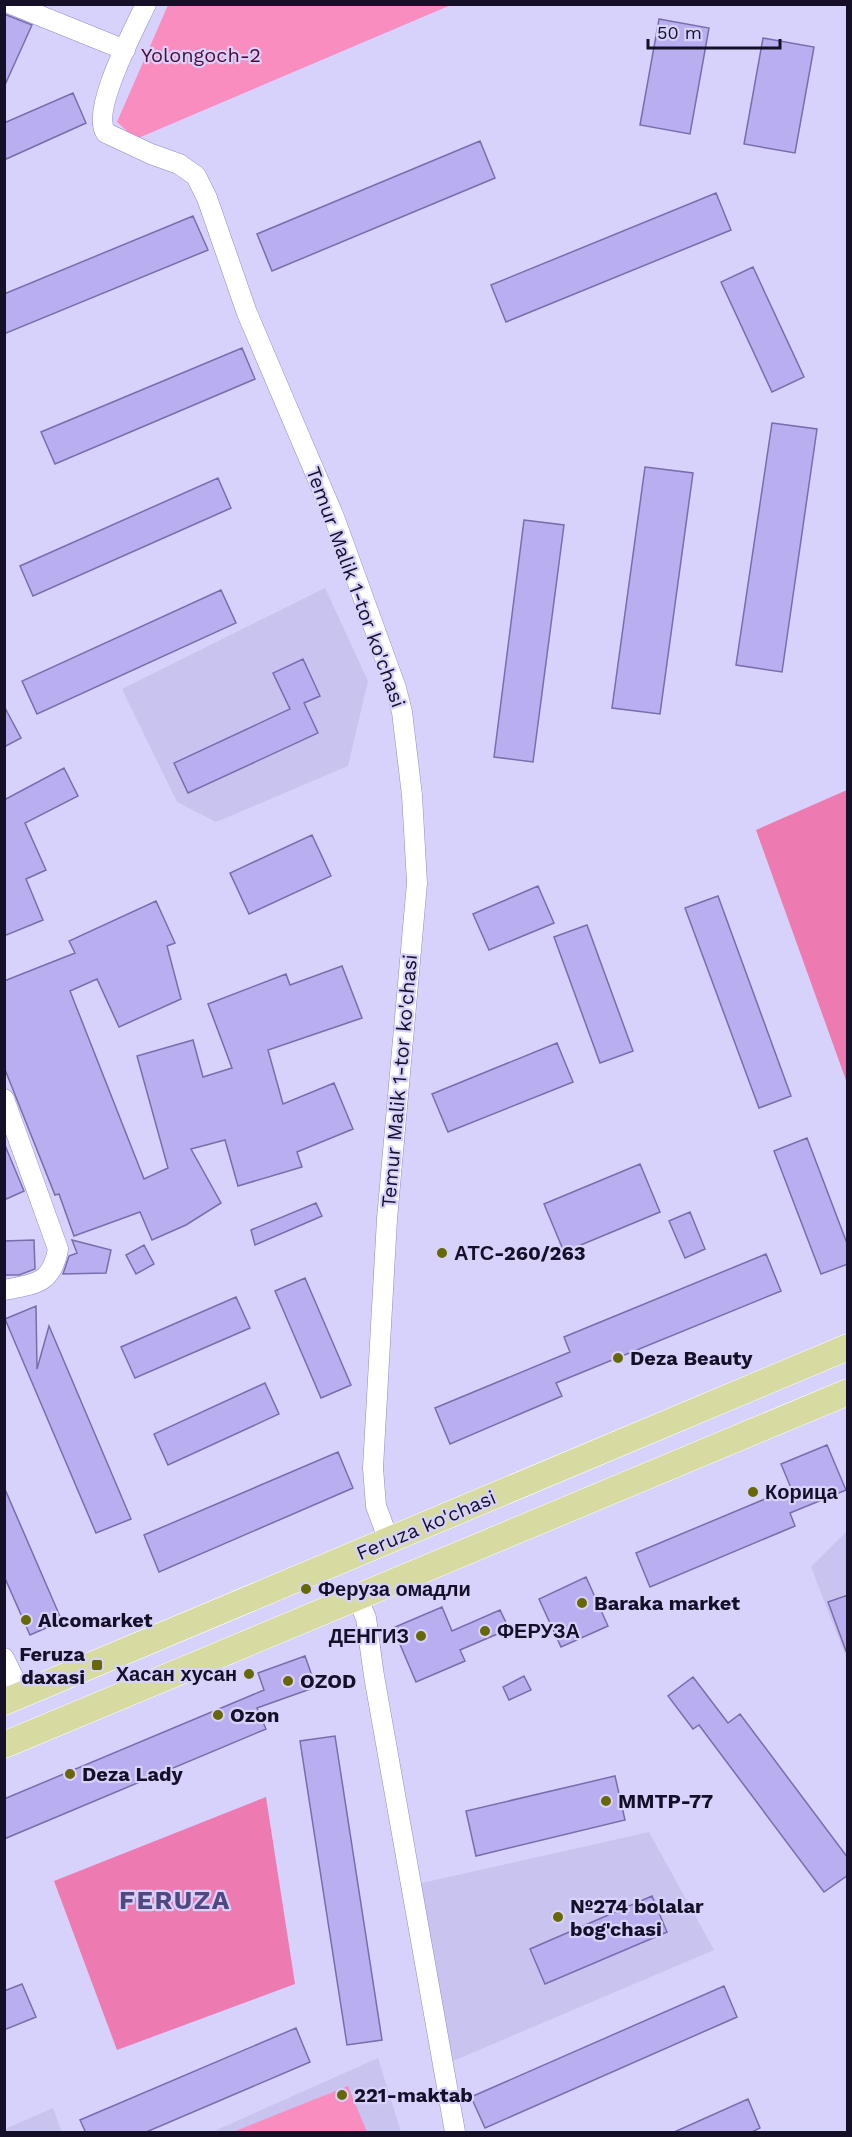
<svg xmlns="http://www.w3.org/2000/svg" width="852" height="2137" viewBox="0 0 852 2137" font-family="'Work Sans',sans-serif">
	<style>
		.built { fill: #c9c3f0 }
		.green { fill: #f98dc0 }
		.forest { fill: #ee7ab2 }
		.building { fill: #b8aef0; stroke: #796dac; stroke-width: 1.5 }
		.lines { fill: none; stroke-linecap: round; stroke-linejoin: round }
		.minor-casing { stroke: #9388c9; stroke-width: 21 }
		.major-casing { stroke: #fff; stroke-width: 27 }
		.minor { stroke: #fff; stroke-width: 20 }
		.major { stroke: #d7daa1; stroke-width: 26 }
		.poi-dot { fill: #666805; stroke: #d7d2fb; stroke-width: 2 }
		.labels { text-anchor: middle; stroke-width: 4.5; stroke-linejoin: round; paint-order: stroke }
		.park-label { font-size: 20px; fill: #520934; stroke: #d7d2fb }
		.street-label { font-size: 20px; fill: #151028; stroke: #d7d2fb }
		.poi-label { font-size: 20px; font-weight: bold; fill: #151028; stroke: #d7d2fb; text-anchor: start }
		.district-label { font-size: 26px; font-weight: bold; letter-spacing: 1.5px; fill: #534781; stroke: #d7d2fb }
	</style>
	<rect width="100%" height="100%" fill="#d7d2fb"/>
	<path class="built" d="M325 588 368 681 348 766 216 822 177 802 122 689Z
		M847 1531V1660L811 1567Z
		M649 1832 714 1950 453 2061 413 1885Z
		M378 2058 401 2132H212Z
		M53 2108 62 2132H5V2129Z"/>
	<path class="green" d="M168 5H451L136 139 117 122Z
		M348 2086 367 2132H233Z"/>
	<path class="forest" d="M847 790V1083L756 830Z
		M266 1797 295 1984 117 2050 54 1881Z"/>
	<path class="building" d="M4 14 32 25 4 87Z
		M659 19 709 28 690 134 640 125Z
		M763 38 814 47 795 153 744 144Z
		M73 93 86 123 4 160V123Z
		M480 141 495 178 272 271 257 234Z
		M716 193 731 230 506 322 491 285Z
		M193 216 208 250 4 334V294Z
		M753 267 804 377 772 392 721 282Z
		M242 348 255 379 55 464 41 432Z
		M772 423 817 429 782 672 736 665Z
		M645 467 693 473 660 714 612 708Z
		M218 478 231 508 33 596 20 566Z
		M524 520 564 525 533 762 494 757Z
		M221 590 236 623 37 714 22 681Z
		M303 659 320 696 304 703 318 733 188 793 174 763 290 709 273 673Z
		M4 706 21 738 4 747Z
		M64 768 78 796 25 823 46 870 26 879 43 920 4 936V800Z
		M312 835 331 876 249 914 230 873Z
		M538 886 554 923 489 950 473 914Z
		M718 896 791 1096 759 1108 685 908Z
		M156 901 175 943 167 946 181 999 119 1027 97 979 70 991 144 1179 168 1168 137 1056 193 1040 203 1077 232 1068 208 1004 286 974 290 985 342 966 362 1018 268 1050 283 1104 334 1083 353 1129 297 1152 302 1167 238 1186 225 1140 191 1149 221 1203 186 1225 152 1240 140 1212 74 1236 59 1194 55 1195 4 1067V981L75 953 69 941Z
		M587 925 633 1051 600 1063 554 937Z
		M557 1043 573 1082 448 1132 432 1094Z
		M807 1138 848 1246V1264L821 1274 774 1151Z
		M4 1143 24 1191 4 1200Z
		M640 1164 660 1212 564 1252 544 1204Z
		M316 1203 322 1216 255 1245 251 1230Z
		M690 1212 705 1249 685 1258 669 1221Z
		M34 1240 35 1269 19 1275H4V1241Z
		M72 1240 111 1250 106 1273 63 1274 69 1256 77 1253Z
		M144 1245 154 1264 136 1274 126 1255Z
		M766 1254 781 1291 556 1383 562 1396 450 1444 435 1408 570 1352 564 1337Z
		M305 1278 351 1385 321 1398 275 1291Z
		M236 1297 250 1328 135 1378 121 1347Z
		M36 1306 37 1369 49 1326 131 1519 96 1533 5 1319Z
		M265 1383 279 1414 168 1465 154 1434Z
		M827 1445 846 1490 790 1513 795 1526 650 1587 636 1553 791 1488 781 1464Z
		M338 1452 353 1488 159 1572 144 1535Z
		M4 1487 62 1621 30 1635 4 1576Z
		M586 1577 608 1626 561 1647 539 1599Z
		M848 1595V1650L846 1651 828 1602Z
		M442 1607 452 1631 500 1610 509 1629 460 1650 465 1661 416 1682 393 1628Z
		M305 1656 316 1687 257 1708 266 1729 4 1839V1799L264 1690 258 1673Z
		M524 1676 531 1690 509 1700 503 1687Z
		M693 1677 728 1723 740 1714 848 1858V1875L824 1892 699 1725 693 1729 668 1696Z
		M335 1736 382 2040 347 2045 300 1741Z
		M615 1776 625 1820 476 1856 466 1811Z
		M652 1896 667 1932 545 1984 530 1949Z
		M22 1984 36 2017 4 2030V1991Z
		M724 1986 737 2017 485 2128 471 2097Z
		M296 2028 310 2062 144 2133H86L80 2120Z
		M748 2099 760 2128 750 2133H672Z"/>
	<g class="lines">
		<defs>
			<path id="minor" d="M11 4 125 50
				M146 4C135 28 90 111 106 133L151 154 179 164 196 176 207 198 247 313 334 517 396 688 402 712 412 795 417 883 387 1219 373 1468 376 1506 389 1541
				M4 1099 58 1249C52 1284 35 1284 4 1290
				M357 1597 366 1618 374 1676 455 2132
				M4 1658 22 1695"/>
			<path id="major" d="M4 1702 848 1347
				M4 1745 848 1392"/>
		</defs>
		<use href="#minor" class="minor-casing"/>
		<use href="#major" class="major-casing"/>
		<use href="#minor" class="minor"/>
		<use href="#major" class="major"/>
	</g>
	<g class="poi-dot">
		<circle cx="442" cy="1253" r="6"/>
		<circle cx="618" cy="1358" r="6"/>
		<circle cx="753" cy="1492" r="6"/>
		<circle cx="306" cy="1589" r="6"/>
		<circle cx="582" cy="1603" r="6"/>
		<circle cx="26" cy="1620" r="6"/>
		<circle cx="485" cy="1631" r="6"/>
		<circle cx="421" cy="1636" r="6"/>
		<rect x="91" y="1659" width="12" height="12" rx="3"/>
		<circle cx="249" cy="1674" r="6"/>
		<circle cx="288" cy="1681" r="6"/>
		<circle cx="218" cy="1715" r="6"/>
		<circle cx="70" cy="1774" r="6"/>
		<circle cx="606" cy="1801" r="6"/>
		<circle cx="558" cy="1917" r="6"/>
		<circle cx="342" cy="2095" r="6"/>
	</g>
	<g class="labels">
		<g class="park-label">
			<text x="201" y="62">Yolongoch-2</text>
		</g>
		<g class="street-label">
			<text transform="translate(356 587) rotate(70)" y="7">Temur Malik 1-tor ko'chasi</text>
			<text transform="translate(399 1081) rotate(-85)" y="7">Temur Malik 1-tor ko'chasi</text>
			<text transform="translate(426 1525) rotate(-23)" y="7">Feruza ko'chasi</text>
		</g>
		<g class="poi-label">
			<text x="454" y="1260">АТС-260/263</text>
			<text x="630" y="1365">Deza Beauty</text>
			<text x="765" y="1499">Корица</text>
			<text x="318" y="1596">Феруза омадли</text>
			<text x="594" y="1610">Baraka market</text>
			<text x="38" y="1627">Alcomarket</text>
			<text x="497" y="1638">ФЕРУЗА</text>
			<text x="409" y="1643" text-anchor="end">ДЕНГИЗ</text>
			<text x="85" y="1661" text-anchor="end">Feruza<tspan x="85" dy="23">daxasi</tspan></text>
			<text x="237" y="1681" text-anchor="end">Хасан хусан</text>
			<text x="300" y="1688">OZOD</text>
			<text x="230" y="1722">Ozon</text>
			<text x="82" y="1781">Deza Lady</text>
			<text x="618" y="1808">MMTP-77</text>
			<text x="570" y="1913">№274 bolalar<tspan x="570" dy="23">bog'chasi</tspan></text>
			<text x="354" y="2102">221-maktab</text>
		</g>
		<g class="district-label">
			<text x="175" y="1909">FERUZA</text>
		</g>
	</g>
	<rect width="852" height="2137" fill="none" stroke="#151028" stroke-width="12"/>
	<path d="M648 39v9h132v-9" fill="none" stroke="#151028" stroke-width="3"/>
	<text x="657" y="39" font-size="18" fill="#151028" stroke="#d7d2fb" stroke-width="4.5" paint-order="stroke">50 m</text>
</svg>
